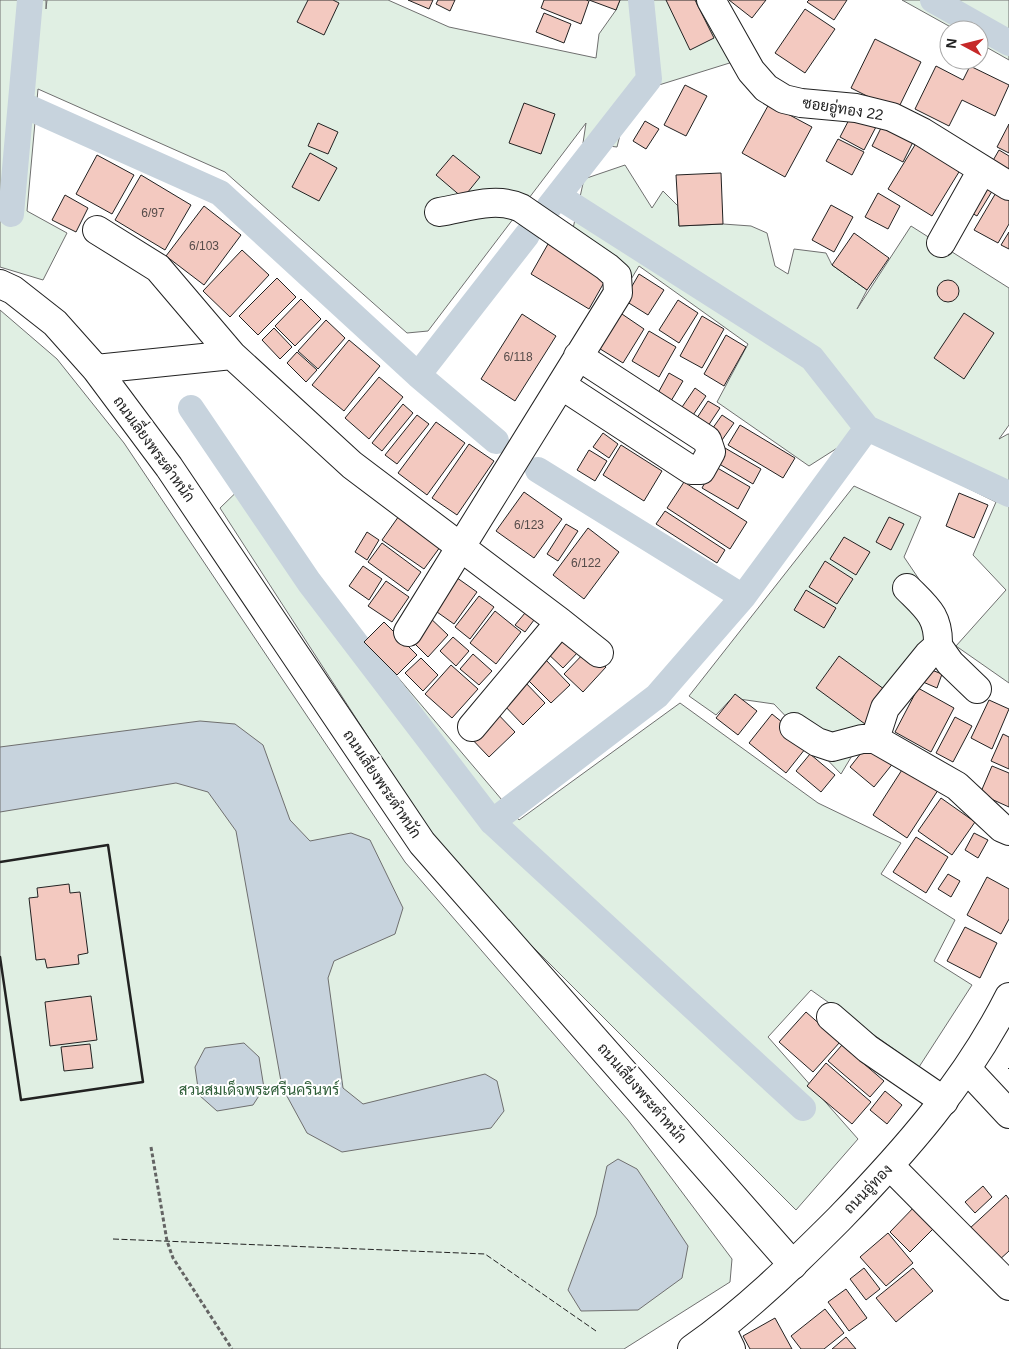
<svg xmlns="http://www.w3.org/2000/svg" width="1009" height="1349" viewBox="0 0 1009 1349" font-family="Arial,Sarabun,sans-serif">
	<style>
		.green { fill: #e0efe3; stroke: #6f6f6f }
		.water { fill: #c7d3dd; stroke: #6f6f6f }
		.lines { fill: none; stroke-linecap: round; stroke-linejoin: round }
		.canal { stroke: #c7d3dd; stroke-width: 26 }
		.building { fill: #f3c9c0; stroke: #222 }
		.minor-casing { stroke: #222; stroke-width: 30 }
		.major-casing { stroke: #222; stroke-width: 30 }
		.path { stroke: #646464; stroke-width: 3; stroke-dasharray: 4 2.5; stroke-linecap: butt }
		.minor { stroke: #fff; stroke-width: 28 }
		.major { stroke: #fff; stroke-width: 28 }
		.fence { stroke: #222; stroke-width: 1; stroke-dasharray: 6 2.5; stroke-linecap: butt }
		.wall { stroke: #222; stroke-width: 2.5 }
		.labels { text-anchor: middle; stroke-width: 4; stroke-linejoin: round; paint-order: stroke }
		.number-label { font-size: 12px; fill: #564c4a }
		.street-label { font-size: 15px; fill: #222; stroke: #fff }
		.park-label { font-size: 15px; fill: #2f5e38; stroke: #fff }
	</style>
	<rect width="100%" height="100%" fill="#fff"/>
	<path class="green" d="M0 0H46V9L47 0H388L449 27 596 58 599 34 616 10 620 0H706L736 61 630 94 617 147 583 143 586 123 428 331 407 333 225 172 38 89 27 211 67 233 43 280 0 267Z
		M902 0H1009V60L979 43V30H956Z
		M625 165 652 208 663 191 678 206 679 226 723 224 751 226 767 233 775 266 788 274 794 249 826 253 832 265 867 290 857 309 911 226 1009 288V425L999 439 1008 434H1009V683L956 646 1006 590 973 555 996 502 911 460 888 427 853 438 809 466 717 402 748 344 639 266 630 281 572 233 584 179Z
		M0 310 57 359 124 443 405 862 628 1120 732 1259 730 1282 624 1349H0Z
		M251 478 322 588 519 820 680 703 818 803 901 843 881 874 955 920 934 961 972 985 919 1067 811 990 768 1037 858 1139 796 1210 451 865 220 508Z
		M854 486 921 517 904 557 948 622 862 739 841 774 774 704 732 698 716 715 689 696Z"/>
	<path class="water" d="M200 721 235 724 263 745 290 820 310 841 351 833 370 840 403 908 395 934 334 961 328 978 343 1088 363 1104 485 1074 497 1081 504 1111 491 1128 342 1152 307 1133 282 1087 236 831 208 792 176 783 0 812V747Z
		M244 1043 259 1057 264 1088 253 1105 217 1111 199 1095 195 1067 205 1048Z
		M618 1159 637 1169 688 1246 682 1278 638 1310 581 1311 568 1290 596 1215 607 1166Z"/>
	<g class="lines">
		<path class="canal" d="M933 0 1009 43
			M21 104 220 193 418 375 496 441
			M558 196 812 358 867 428 1009 494
			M549 207 649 79 641 0
			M11 214 30 0
			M418 375 527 235
			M191 408 309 582 492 822 803 1108
			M538 470 743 597
			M492 822 657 696 743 597 867 428"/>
	</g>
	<path class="building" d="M308 0H333L339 3 324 35 297 22Z
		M408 0H433L429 9Z
		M438 0H455L450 11 436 4Z
		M544 0H586L589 1 581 24 541 8Z
		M589 0H620L616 10Z
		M666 0H695L714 38 690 50Z
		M729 0H766L752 18Z
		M809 0H847L834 20 807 2Z
		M805 9 835 29 805 73 775 53Z
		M544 13 571 24 564 43 536 32Z
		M875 39 921 62 897 111 851 88Z
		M936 66 963 80 970 66 1009 85 995 116 962 100 949 126 915 109Z
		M685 85 707 96 686 136 664 125Z
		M524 103 555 114 541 154 509 143Z
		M769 104 812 127 785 177 742 153Z
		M853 112 877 125 864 150 840 137Z
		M885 120 916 136 903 162 872 146Z
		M645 121 659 129 646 149 633 141Z
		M318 123 338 132 328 154 308 146Z
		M1009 124V153L997 147Z
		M838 139 864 152 852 175 826 161Z
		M918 140 962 167 932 216 888 189Z
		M999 150 1009 156V175L991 164Z
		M310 153 337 168 319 201 292 187Z
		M97 155 134 175 112 214 76 194Z
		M453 155 480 177 463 198 436 175Z
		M721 173 723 224 679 226 676 175Z
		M141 175 191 205 165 250 115 220Z
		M980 180 994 188 977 216 963 208Z
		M997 191 1009 198V224L998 243 974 230Z
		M878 193 900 206 888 229 865 217Z
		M65 195 88 208 76 232 52 220Z
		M831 205 853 217 834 252 812 240Z
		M204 206 241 235 204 285 166 256Z
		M1009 232V249L1001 245Z
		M854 233 889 258 867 290 832 265Z
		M548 244 606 279 589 309 531 274Z
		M242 250 269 275 230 317 203 291Z
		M639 274 664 290 648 315 624 300Z
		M277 278 296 297 258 335 239 316Z
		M937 291a11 11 0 1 1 22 0a11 11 0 1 1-22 0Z
		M301 299 321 319 295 346 275 326Z
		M678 300 698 313 679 343 659 330Z
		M619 312 644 329 623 363 597 347Z
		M964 313 994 333 964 379 934 358Z
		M522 314 556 336 515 401 481 379Z
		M702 316 724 329 702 368 680 356Z
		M326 320 345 338 318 369 298 351Z
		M274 328 292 347 280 359 262 340Z
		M649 331 676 347 659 377 632 361Z
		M726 335 746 347 724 386 704 374Z
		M349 340 380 366 344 411 312 385Z
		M297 352 317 370 306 382 287 363Z
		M669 373 683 381 671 401 658 393Z
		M379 377 403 397 369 439 345 418Z
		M695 388 706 396 691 418 680 410Z
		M708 401 720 408 706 429 695 421Z
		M403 404 413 413 382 451 372 443Z
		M417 415 429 424 397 464 385 455Z
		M722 415 734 423 722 440 710 432Z
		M436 422 465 443 427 495 398 473Z
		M740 425 795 458 783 478 728 445Z
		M603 433 618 444 609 458 593 447Z
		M469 444 494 461 457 515 432 498Z
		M621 445 662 471 644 501 603 475Z
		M725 448 761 469 753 484 716 462Z
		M589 450 607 461 595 481 577 470Z
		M714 466 750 487 738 509 702 488Z
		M684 482 747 522 730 549 667 508Z
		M524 492 562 519 534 558 496 531Z
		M959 493 988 505 974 538 946 526Z
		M665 511 725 550 717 563 656 524Z
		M401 513 443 543 424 569 382 540Z
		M889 517 904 524 891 550 876 542Z
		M566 524 578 531 558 561 547 554Z
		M588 528 619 552 584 599 553 575Z
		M367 532 379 540 367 560 355 552Z
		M844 537 870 552 856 575 830 559Z
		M382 543 421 572 408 591 368 562Z
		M825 561 853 579 837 604 809 587Z
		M363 566 382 579 369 600 349 586Z
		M453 575 477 592 454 624 430 607Z
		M386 581 409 597 392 622 368 606Z
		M806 590 836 608 824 628 794 610Z
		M479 596 494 607 470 639 455 627Z
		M495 611 521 632 496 664 470 643Z
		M525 613 534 620 525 632 515 625Z
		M426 614 448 635 428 657 406 635Z
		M384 622 417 655 397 675 364 642Z
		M561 634 579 651 563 668 545 651Z
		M453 637 469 651 456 666 440 651Z
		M587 650 606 667 583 692 564 674Z
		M473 654 492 671 479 685 460 669Z
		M839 656 888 692 865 724 816 688Z
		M421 658 438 675 423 691 405 673Z
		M544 658 570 685 551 703 525 677Z
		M451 665 478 689 452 718 425 694Z
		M929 669 942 674 937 688 923 682Z
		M523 680 545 703 523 725 501 702Z
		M918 688 954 708 931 752 895 732Z
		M735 694 757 711 738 735 716 718Z
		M989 700 1009 709 992 749 971 738Z
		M493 709 515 732 489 757 467 734Z
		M772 714 809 744 786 773 749 743Z
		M955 717 972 726 953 762 936 753Z
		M1003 734 1009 737V769L991 761Z
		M869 743 894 762 874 787 850 767Z
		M810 754 835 775 821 792 796 771Z
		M907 762 942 784 907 838 873 815Z
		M992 766 1009 773V807L980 794Z
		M941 798 975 822 952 855 918 831Z
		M974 833 988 840 978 858 965 850Z
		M916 837 948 857 926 893 893 872Z
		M948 874 960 881 951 897 938 889Z
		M987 877 1009 889V919L1001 934 967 915Z
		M69 884 70 893 80 892 88 953 78 955 79 964 47 968 45 959 36 960 29 898 38 897 37 888Z
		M965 927 997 943 980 978 947 961Z
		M91 996 97 1040 50 1046 45 1002Z
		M806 1012 840 1042 813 1072 779 1042Z
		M90 1044 93 1068 64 1071 61 1047Z
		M842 1045 884 1081 870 1097 828 1061Z
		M826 1063 871 1102 852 1124 807 1086Z
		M885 1091 902 1105 887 1124 870 1110Z
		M983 1186 992 1197 975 1213 965 1202Z
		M1006 1195 1009 1199V1251L998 1261 969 1229Z
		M917 1204 938 1224 910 1252 890 1232Z
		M888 1233 913 1263 886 1286 860 1257Z
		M864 1268 880 1289 866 1300 850 1279Z
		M913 1268 933 1291 896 1322 876 1298Z
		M846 1289 867 1318 849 1331 828 1302Z
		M825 1309 844 1333 824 1349H801L791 1336Z
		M775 1318 792 1349H750L743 1336Z
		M846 1337 856 1349H832Z"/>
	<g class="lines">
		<defs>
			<path id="minor" d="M711 0 751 71 766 88 784 99 801 103 856 108 892 117 922 132 1009 186
				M97 230 158 268 232 355 352 465 560 622 599 653
				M941 243 982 170
				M0 284 13 290 55 323 96 369 169 467 422 843 793 1265
				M96 369 232 355
				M561 385 691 470H701L711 452 707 440 578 356
				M408 632 618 293 617 276 607 267 521 208C496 196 465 208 439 212
				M938 646 950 663 977 689
				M472 727 560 622
				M794 727 817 742 832 747 862 739H875L957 786 1002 828 1009 831
				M875 739 885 708 928 655 938 646C939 616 927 608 907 588
				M831 1017 868 1049 944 1101
				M967 1069 1009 1114
				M890 1166 1009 1286
				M721 1328 731 1349"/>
			<path id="major" d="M692 1349C746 1311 793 1265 839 1219 905 1151 966 1082 1009 997"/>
		</defs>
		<use href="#minor" class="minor-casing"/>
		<use href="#major" class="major-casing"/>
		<path class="path" d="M151 1147 167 1241 173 1258 232 1349"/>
		<use href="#minor" class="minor"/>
		<use href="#major" class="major"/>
		<path class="fence" d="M1008 1068 1009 1069
			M113 1239 485 1254 596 1331"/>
		<path class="wall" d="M0 862 108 845 143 1082 21 1100 0 957"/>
	</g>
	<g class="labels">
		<g class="number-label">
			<text x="153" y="217">6/97</text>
			<text x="204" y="250">6/103</text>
			<text x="518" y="361">6/118</text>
			<text x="529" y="529">6/123</text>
			<text x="586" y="567">6/122</text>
		</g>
		<g class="street-label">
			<text transform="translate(843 109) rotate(9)" y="5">ซอยอู่ทอง 22</text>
			<text transform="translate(154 449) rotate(54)" y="5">ถนนเลี่ยงพระตำหนัก</text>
			<text transform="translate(382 784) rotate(56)" y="5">ถนนเลี่ยงพระตำหนัก</text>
			<text transform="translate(642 1093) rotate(49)" y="5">ถนนเลี่ยงพระตำหนัก</text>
			<text transform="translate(868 1189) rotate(-46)" y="5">ถนนอู่ทอง</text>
		</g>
		<g class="park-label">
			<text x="259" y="1095">สวนสมเด็จพระศรีนครินทร์</text>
		</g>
	</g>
	<g transform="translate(964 45) rotate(277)"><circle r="24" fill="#ffffff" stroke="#a7a7a7"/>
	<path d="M0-4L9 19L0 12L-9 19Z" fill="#c62828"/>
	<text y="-8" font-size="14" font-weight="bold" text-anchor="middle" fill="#222222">N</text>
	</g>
</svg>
